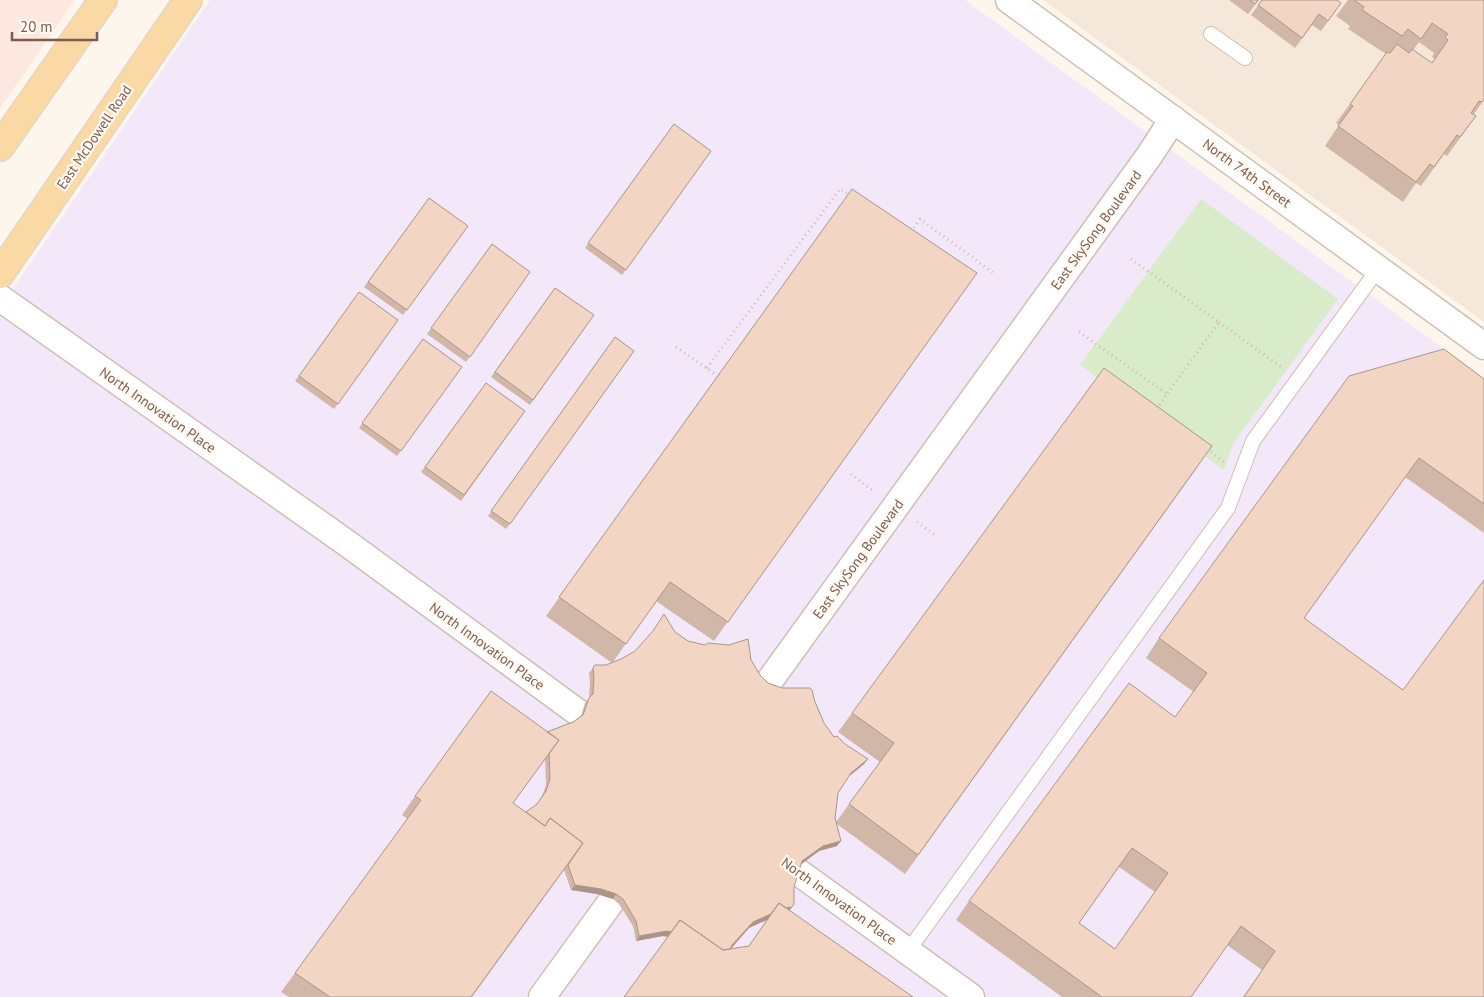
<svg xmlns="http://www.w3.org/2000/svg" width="1484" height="997" viewBox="0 0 1484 997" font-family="'PT Sans',sans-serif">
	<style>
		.residential { fill: #f5e8da }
		.commercial { fill: #fde8e0 }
		.education { fill: #f3e8fa }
		.garden { fill: #d8ecc9 }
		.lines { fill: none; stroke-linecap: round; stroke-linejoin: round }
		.service-casing { stroke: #d1beb0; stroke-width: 16 }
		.minor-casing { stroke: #d1beb0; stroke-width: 29 }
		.primary-casing { stroke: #dad1cd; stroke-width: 30 }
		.path { stroke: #d9b8a5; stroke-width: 3; stroke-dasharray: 1 4; stroke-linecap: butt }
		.service { stroke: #fff; stroke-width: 14 }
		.minor { stroke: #fff; stroke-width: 26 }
		.primary { stroke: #fbd9a5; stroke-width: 28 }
		.wall { fill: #d1b7a8; fill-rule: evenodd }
		.shaded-wall { fill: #aa9588 }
		.building { fill: #f3d5c3; stroke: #aa9588; fill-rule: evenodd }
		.labels { text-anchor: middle; stroke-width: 4.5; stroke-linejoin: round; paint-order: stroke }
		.street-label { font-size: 14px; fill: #7a5c4d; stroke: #fffaf3 }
	</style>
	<rect width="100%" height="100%" fill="#fdf6ec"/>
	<path class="residential" d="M1043 0H1484V322Z"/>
	<path class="commercial" d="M0 0H75L0 108Z"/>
	<path class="education" d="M210 0H965L1484 378V997H0V308Z"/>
	<path class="garden" d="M1201 199 1338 299 1233 444 1224 470 1080 365Z"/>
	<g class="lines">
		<defs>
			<path id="service" d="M1211 34 1245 58
				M908 951 1228 508 1253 441 1378 269"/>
			<path id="minor" d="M1009 0 1484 346
				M0 298 348 544 610 736
				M747 712 1149 156 1173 119
				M769 851 971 997
				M542 997 634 870"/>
			<path id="primary" d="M0 147 103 0
				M0 274 188 0"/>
		</defs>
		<use href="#service" class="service-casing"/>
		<use href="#minor" class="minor-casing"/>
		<use href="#primary" class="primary-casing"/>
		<path class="path" d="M911 232 920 219 995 274
			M1131 259 1219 322 1167 394
			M1219 322 1281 367
			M1079 332 1167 394 1159 405 1158 409
			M676 347 715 374
			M707 368 840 189 851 196
			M1207 449 1224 462
			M851 474 873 491
			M917 522 935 535"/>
		<use href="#service" class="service"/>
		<use href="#minor" class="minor"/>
		<use href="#primary" class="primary"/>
	</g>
	<path class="wall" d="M1229 0H1259L1248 14Z
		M1262 0 1341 3 1321 31 1312 25 1295 48 1251 15Z
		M1348 0H1484V100L1474 114 1476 116 1447 156 1444 154 1421 186 1416 183 1403 202 1325 146 1339 125 1336 123 1386 54 1348 29 1350 26 1336 16ZM1419 42 1434 53 1432 57 1435 59 1432 63 1413 50Z
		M674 124 711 151 622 275 585 248Z
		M852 189 977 273 714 641 656 601 613 662 621 659 675 632 688 641 751 660 760 675 768 683 815 702 824 723 834 737 868 759 864 764 848 777 838 793 835 818 836 822 880 762 838 732 852 713 1199 465 905 874 837 824V846L819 851 801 864 794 887V904L789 911 913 997 667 937 663 936 636 941 633 926 619 904 613 899 597 894 571 890 564 870 472 997H289L281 992 408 819 402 815 415 796 547 732 573 722 581 716 585 703 589 698 590 682 589 673 593 668 606 665 612 663 546 616ZM545 759 546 785 542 796 537 804 526 812 513 803ZM767 919 749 946 730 949 749 928Z
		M429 198 468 226 403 315 364 287Z
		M492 244 530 272 466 362 427 334Z
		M555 288 594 315 530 405 491 377Z
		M359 292 398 320 334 409 295 381Z
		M615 337 634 351 506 529 488 516Z
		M423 339 462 367 397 456 359 428Z
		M1484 379V533L1405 477 1304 618 1484 997H1243L1262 970 1227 945 1191 997H1062L956 920 969 901 1175 717 1194 692 1146 658 1159 638ZM1119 867 1155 892 1115 949 1079 923Z
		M486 383 525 411 461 501 421 472Z"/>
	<path class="shaded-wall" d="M868 759 864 764 847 778 851 773Z
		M841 841 837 846 819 851 799 866 802 861 823 846Z
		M575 885 601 889 616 894 613 899 597 894 571 890Z
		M792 907 788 912 776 916 749 928 729 951 732 945 753 922 779 910Z
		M667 931 688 933 684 939 663 936 636 941 639 936Z"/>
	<path class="building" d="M1250 0H1258L1255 4Z
		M1262 0H1337L1341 3 1328 21 1319 14 1302 38 1258 5Z
		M1354 0H1484V100L1482 102 1479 101 1471 113 1476 116 1460 137 1457 135 1434 167 1430 164 1416 182 1338 126 1353 106 1350 104 1387 52 1390 53 1397 44 1409 53 1412 49 1432 63 1448 40 1445 37 1448 34 1432 23 1421 39 1408 29 1402 36 1362 10 1364 7Z
		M674 124 711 151 626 270 588 243Z
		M852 189 977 273 728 622 670 582 626 644 559 597Z
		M429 198 468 226 407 310 368 282Z
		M492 244 530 272 470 357 431 328Z
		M555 288 594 315 533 400 495 372Z
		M359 292 398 320 338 404 299 376Z
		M615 337 634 351 510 524 491 511Z
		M423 339 462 367 401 451 362 423Z
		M1444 349 1484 379V504L1419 458 1304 618 1403 690 1484 580V997H1244L1275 951 1241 926 1191 997H1102L969 901 1129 683 1175 717 1207 673 1159 638 1349 376ZM1132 848 1168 873 1115 949 1079 923Z
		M1104 368 1212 446 918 855 849 804 894 743 852 713Z
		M486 383 525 411 464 495 425 467Z
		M664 614 675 632 688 641 705 645 708 643 729 645 748 639 751 660 760 675 768 683 782 688H810L812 690 815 702 824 723 834 737 837 736 845 744 868 759 851 773 838 793 835 818 841 841 823 846 802 861 794 887V904L792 907 786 908 779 903 771 914 753 922 732 945 730 949 723 950 680 920 671 932 667 931 639 936 636 921 623 899 616 894 601 889 575 885 568 865 583 843 550 818 545 826 526 812 537 804 546 791 550 779 549 754 559 740 547 732 573 722 583 715 589 698 593 694 594 677 593 668 595 665H606L621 659 635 651 653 631Z
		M491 691 559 740 513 803 545 826 550 818 583 843 471 997H330L295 973 421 800 415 796Z
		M779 903 913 997H624L680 920 723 950 749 946Z"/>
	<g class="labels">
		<g class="street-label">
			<text transform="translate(94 137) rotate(-56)" y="5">East McDowell Road</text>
			<text transform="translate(1247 173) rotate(36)" y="5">North 74th Street</text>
			<text transform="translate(1096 230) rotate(-54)" y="5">East SkySong Boulevard</text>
			<text transform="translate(158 410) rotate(35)" y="5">North Innovation Place</text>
			<text transform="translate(858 559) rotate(-54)" y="5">East SkySong Boulevard</text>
			<text transform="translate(487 646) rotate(36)" y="5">North Innovation Place</text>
			<text transform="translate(839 901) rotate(36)" y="5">North Innovation Place</text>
		</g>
	</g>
	<path d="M12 32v8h85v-8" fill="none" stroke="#7a5c4d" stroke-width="2.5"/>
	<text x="20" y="32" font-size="15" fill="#7a5c4d" stroke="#fffaf3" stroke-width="4" paint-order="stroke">20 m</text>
</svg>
